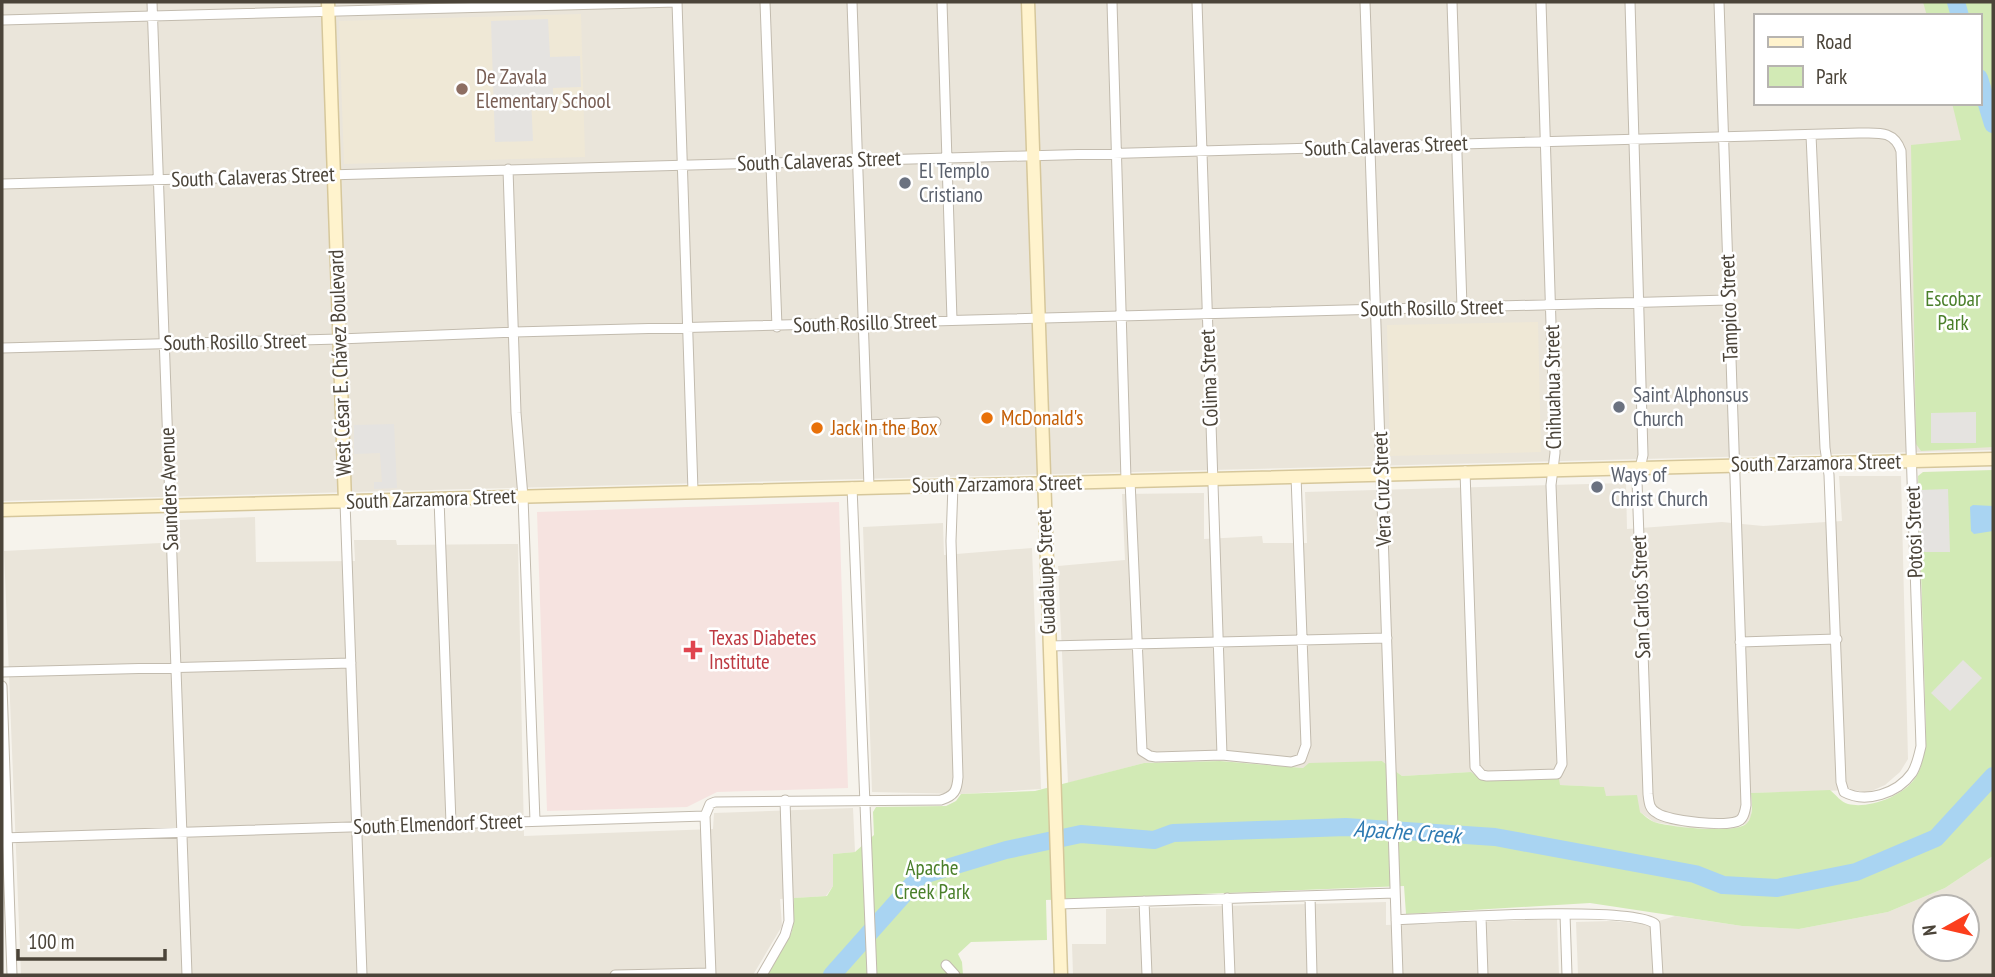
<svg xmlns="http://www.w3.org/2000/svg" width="1995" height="977" viewBox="0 0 1995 977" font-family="'PT Sans Narrow',sans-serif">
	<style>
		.residential { fill: #eae5da; fill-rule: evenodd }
		.education { fill: #efe8d6 }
		.medical { fill: #f6e3e0 }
		.green { fill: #d2eab5 }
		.parking { fill: #e5e3e0 }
		.water { fill: #a9d4f2 }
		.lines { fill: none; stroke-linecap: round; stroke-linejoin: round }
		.river { stroke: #a9d4f2; stroke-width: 18 }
		.street-casing { stroke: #c2bbae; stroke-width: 11 }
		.secondary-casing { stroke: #d6c79b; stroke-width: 15 }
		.street { stroke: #fff; stroke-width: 9 }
		.secondary { stroke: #fff3cd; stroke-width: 12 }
		.education-dot { fill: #8d6e63; stroke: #fff; stroke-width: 2.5 }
		.worship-dot { fill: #6b7280; stroke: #fff; stroke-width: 2.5 }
		.food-dot { fill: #e8710a; stroke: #fff; stroke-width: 2.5 }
		.health-dot { fill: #e0444e; stroke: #fff; stroke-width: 2.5 }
		.labels { text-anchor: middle; stroke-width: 5; stroke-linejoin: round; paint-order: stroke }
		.education-label { font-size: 21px; fill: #785e54; stroke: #fff; text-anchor: start }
		.street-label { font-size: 21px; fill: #4b4439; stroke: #fff }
		.worship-label { font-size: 21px; fill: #5b616d; stroke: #fff; text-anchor: start }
		.park-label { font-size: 21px; fill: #4a7f2a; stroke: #fff }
		.food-label { font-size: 21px; fill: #c56008; stroke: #fff; text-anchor: start }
		.health-label { font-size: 21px; fill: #be3a42; stroke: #fff; text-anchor: start }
		.water-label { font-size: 23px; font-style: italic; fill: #2e7ab2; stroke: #fff }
	</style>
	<rect width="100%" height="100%" fill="#f6f3ec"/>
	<path class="residential" d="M2 2H1993V450L2 501ZM1755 16H1979V103H1755Z
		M1839 476H1901L1908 759 1900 772 1885 785 1867 793 1855 790 1752 793 1751 817 1746 824 1733 828H1689L1654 822 1640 812 1605 796 1604 787 1559 785 1558 779 1482 780 1471 772 1402 776 1382 761 1303 768 1220 761 1144 763 1068 783 1058 566 1125 560 1122 494 1204 493V539L1262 536 1263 543H1307L1305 492 1626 483 1627 529 1722 522 1763 526 1842 521Z
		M255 517 256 562 355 561 354 540H396L397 545 518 544 524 836 713 829 714 813 853 808 855 852 833 854V886L826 896 780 899 782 926 753 975H21L4 551 180 542V520Z
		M943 523 944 555 1032 548 1041 789 961 794 872 792 863 527Z
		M1993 856V975H1578L1576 922 1611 921 1649 924 1675 916 1742 926 1799 929 1888 912 1945 888ZM1925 907H1967V949H1925Z
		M1386 902V925L1557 919 1559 975H1073L1072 944H1106V909Z"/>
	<path class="education" d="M581 14 585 157 344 164 339 21Z
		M1538 322 1541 452 1390 456 1387 325Z"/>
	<path class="medical" d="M839 502 848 788 717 792 687 807 547 811 537 512Z"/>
	<path class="green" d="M1923 2H1993V447L1921 451 1916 444 1911 145 1961 140 1952 103H1979V16H1927Z
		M1993 470V856L1945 888 1888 912 1799 929 1742 926 1590 903 1406 914 1404 886 1046 900 1047 940 971 942 958 954 962 962 963 975H767L791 934 793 926 794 898 827 896 833 886V854L855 852 874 835 873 812 876 807 946 806 956 801 961 794 1035 791 1144 763 1220 761 1303 768 1309 763 1382 761 1402 776 1471 772 1482 780 1559 779 1560 785 1604 787 1606 796 1637 795 1640 812C1644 815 1649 820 1654 822 1668 827 1735 834 1746 824 1754 817 1752 802 1751 793L1830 790C1836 795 1841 802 1848 804 1868 809 1900 797 1913 781 1924 768 1924 748 1926 733L1918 476 1923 472Z"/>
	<path class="parking" d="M548 19 550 57 580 56 581 87 553 88V98H531L533 141 495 142 491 21Z
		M1976 412V443H1931V413Z
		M394 424 397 488 374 489V482H382L380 453 354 454V425Z
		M1948 489 1950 552H1921L1920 490Z
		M1963 660 1982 678 1950 711 1931 693Z"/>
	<path class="water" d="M1973 505 1993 506V531L1974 534 1971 531 1970 507Z"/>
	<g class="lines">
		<path class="river" d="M1956 2 1960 16
			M1979 78 1993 124
			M832 975 920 876 1006 850 1081 834 1154 840 1173 833 1346 827 1495 837 1695 874 1723 885 1777 888 1856 872 1936 838 1993 776"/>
		<defs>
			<path id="street" d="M152 2 187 975
				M677 2 693 491
				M765 2 777 327
				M852 2 869 487
				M942 2 952 320
				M1112 2 1126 480
				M1197 2 1222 755
				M1365 2 1398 975
				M1452 2 1462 307
				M1630 2 1643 455 1637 481 1648 794C1649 802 1649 809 1657 813 1668 821 1729 828 1740 820 1744 817 1745 811 1746 805L1719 2
				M2 20 677 2
				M508 169 516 413 523 497 535 821
				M2 184 1859 133C1878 133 1894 130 1901 151L1921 746C1919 755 1917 765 1912 773 1898 793 1866 804 1844 792L1841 782 1829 475 1825 448 1811 135
				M2 348 339 339 514 332 1728 300
				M867 425 936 422
				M1465 471 1475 767 1482 775 1487 776 1557 774 1562 764 1551 485 1555 453 1541 2
				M1130 480 1142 751 1150 756 1156 757 1222 755 1291 762 1301 759 1306 745 1296 476
				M852 487 872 975
				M439 499 451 823
				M345 502 362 975
				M1740 642 1837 639
				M1049 646 1387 638
				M2 672 351 663
				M2 686 12 975
				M2 838 705 816
				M1310 896 1312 975
				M1227 898 1230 975
				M1144 901 1147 975
				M1059 904 1395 893
				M1565 914 1567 975
				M1481 917 1483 975
				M1396 920C1437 918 1632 905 1655 924L1658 975
				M946 965 955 975
				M615 975 711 973
				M711 975 705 816 710 804 715 802 941 800C954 796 957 791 958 777L951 541 953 485
				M762 975 785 935 789 921 785 800"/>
			<path id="secondary" d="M328 2 345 502
				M1028 2 1061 975
				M2 510 1993 459"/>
		</defs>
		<use href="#street" class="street-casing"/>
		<use href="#secondary" class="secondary-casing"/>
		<use href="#street" class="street"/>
		<use href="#secondary" class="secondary"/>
	</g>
	<circle class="education-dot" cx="462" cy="89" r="7"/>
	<g class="worship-dot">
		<circle cx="905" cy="183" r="7"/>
		<circle cx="1619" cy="407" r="7"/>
		<circle cx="1597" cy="487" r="7"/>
	</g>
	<g class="food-dot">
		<circle cx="987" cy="418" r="7"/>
		<circle cx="817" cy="428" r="7"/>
	</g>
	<path class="health-dot" d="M689.5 639.5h7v7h7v7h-7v7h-7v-7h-7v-7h7z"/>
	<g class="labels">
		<g class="education-label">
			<text x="476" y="84">De Zavala<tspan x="476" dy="24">Elementary School</tspan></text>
		</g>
		<g class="street-label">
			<text transform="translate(1386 146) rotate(-2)" y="7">South Calaveras Street</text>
			<text transform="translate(819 161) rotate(-2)" y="7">South Calaveras Street</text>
			<text transform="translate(253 177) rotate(-2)" y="7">South Calaveras Street</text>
			<text transform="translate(1432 308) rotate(-1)" y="7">South Rosillo Street</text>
			<text transform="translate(1729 308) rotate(-92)" y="7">Tampico Street</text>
			<text transform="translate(865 323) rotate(-2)" y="7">South Rosillo Street</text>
			<text transform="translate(235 342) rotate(-1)" y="7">South Rosillo Street</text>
			<text transform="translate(340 363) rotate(-92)" y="7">West César E. Chávez Boulevard</text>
			<text transform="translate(1209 378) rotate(-92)" y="7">Colima Street</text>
			<text transform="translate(1553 387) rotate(-91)" y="7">Chihuahua Street</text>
			<text transform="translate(1816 463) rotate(-1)" y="7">South Zarzamora Street</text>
			<text transform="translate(997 484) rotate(-1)" y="7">South Zarzamora Street</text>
			<text transform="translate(169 489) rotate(-92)" y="7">Saunders Avenue</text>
			<text transform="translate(1382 489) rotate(-92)" y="7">Vera Cruz Street</text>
			<text transform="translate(431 499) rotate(-2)" y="7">South Zarzamora Street</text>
			<text transform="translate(1914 532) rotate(-92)" y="7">Potosi Street</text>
			<text transform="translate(1046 572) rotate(-92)" y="7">Guadalupe Street</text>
			<text transform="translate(1641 597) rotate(-92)" y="7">San Carlos Street</text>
			<text transform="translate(438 824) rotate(-2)" y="7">South Elmendorf Street</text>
		</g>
		<g class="worship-label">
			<text x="919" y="178">El Templo<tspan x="919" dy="24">Cristiano</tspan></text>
			<text x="1633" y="402">Saint Alphonsus<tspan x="1633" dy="24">Church</tspan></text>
			<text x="1611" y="482">Ways of<tspan x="1611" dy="24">Christ Church</tspan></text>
		</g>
		<g class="park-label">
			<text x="1953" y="306">Escobar<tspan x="1953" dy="24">Park</tspan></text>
			<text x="932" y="875">Apache<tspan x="932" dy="24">Creek Park</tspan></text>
		</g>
		<g class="food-label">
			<text x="1001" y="425">McDonald's</text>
			<text x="831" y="435">Jack in the Box</text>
		</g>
		<g class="health-label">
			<text x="709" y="645">Texas Diabetes<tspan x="709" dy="24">Institute</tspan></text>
		</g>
		<g class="water-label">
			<text transform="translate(1407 832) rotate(4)" y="8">Apache Creek</text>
		</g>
	</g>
	<rect width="1995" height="977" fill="none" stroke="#4b4439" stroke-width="7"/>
	<rect x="1754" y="14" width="228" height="91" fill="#ffffff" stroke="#b7b4b0" stroke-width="2"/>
	<rect x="1768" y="37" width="35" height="10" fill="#fff3cd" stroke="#b7b4b0" stroke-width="2"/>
	<text x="1816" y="49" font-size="21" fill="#4b4439">Road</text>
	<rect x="1768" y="66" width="35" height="21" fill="#d2eab5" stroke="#b7b4b0" stroke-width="2"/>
	<text x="1816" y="84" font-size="21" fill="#4b4439">Park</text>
	<g transform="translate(1946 928) rotate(262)"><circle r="33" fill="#ffffff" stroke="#b7b4b0" stroke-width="2"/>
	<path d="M0-5L12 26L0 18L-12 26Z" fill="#fc3f1d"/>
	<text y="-10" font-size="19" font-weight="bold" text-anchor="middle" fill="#4b4439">N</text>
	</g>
	<path d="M18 949v10h147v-10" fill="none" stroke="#4b4439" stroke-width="3.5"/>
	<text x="28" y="949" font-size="21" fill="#4b4439" stroke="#ffffff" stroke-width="5" paint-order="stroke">100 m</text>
</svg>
